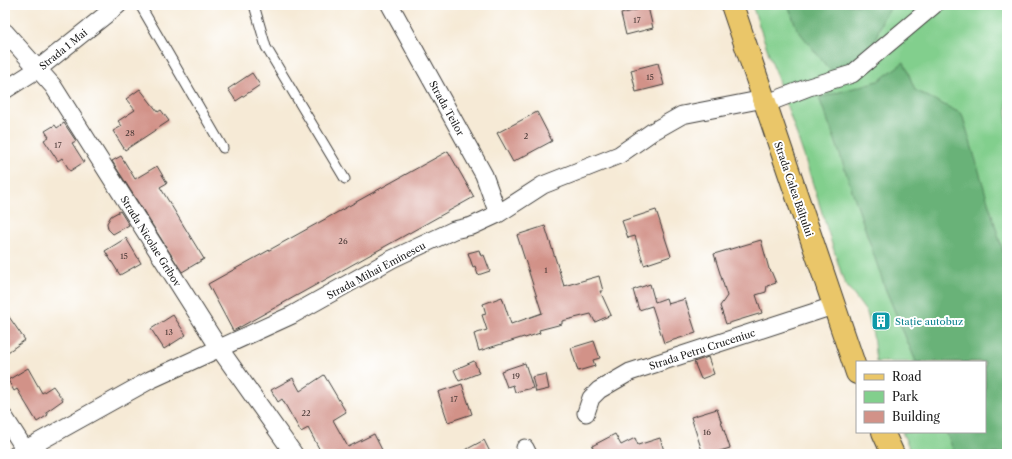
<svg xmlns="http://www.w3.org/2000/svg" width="1012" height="459" viewBox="0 0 1012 459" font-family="'Libre Caslon Text',serif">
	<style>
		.green { fill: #82cf8d; stroke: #4f7654 }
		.forest { fill: #69b278; stroke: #42674a }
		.building { fill: #d29288 }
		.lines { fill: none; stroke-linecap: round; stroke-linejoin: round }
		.service-casing { stroke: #3d3b38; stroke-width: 11 }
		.minor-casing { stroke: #3d3b38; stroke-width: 19 }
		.primary-casing { stroke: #3d3b38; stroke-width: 24 }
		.service { stroke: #fff; stroke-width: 9 }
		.minor { stroke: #fff; stroke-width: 17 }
		.primary { stroke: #eac669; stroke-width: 22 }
		.labels { text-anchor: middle; stroke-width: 4; stroke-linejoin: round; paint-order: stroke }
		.number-label { font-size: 8px; fill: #4a3a37 }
		.street-label { font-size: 10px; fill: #1c1c1c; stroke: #fff }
		.culture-label { font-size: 10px; fill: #0d838f; stroke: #fff; text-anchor: start }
	</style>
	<rect width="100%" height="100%" fill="#fff"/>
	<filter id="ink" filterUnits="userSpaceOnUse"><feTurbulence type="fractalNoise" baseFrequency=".025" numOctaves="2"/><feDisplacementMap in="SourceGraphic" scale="8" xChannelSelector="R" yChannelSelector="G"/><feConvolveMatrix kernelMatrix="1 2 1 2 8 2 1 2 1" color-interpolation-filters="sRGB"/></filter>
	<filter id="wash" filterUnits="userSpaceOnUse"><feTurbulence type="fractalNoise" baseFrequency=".012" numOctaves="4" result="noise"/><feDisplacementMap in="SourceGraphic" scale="16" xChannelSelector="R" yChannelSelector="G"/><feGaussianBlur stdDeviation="0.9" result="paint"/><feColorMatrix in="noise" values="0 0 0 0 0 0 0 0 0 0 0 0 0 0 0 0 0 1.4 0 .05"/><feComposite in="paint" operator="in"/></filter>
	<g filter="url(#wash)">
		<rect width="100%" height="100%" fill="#f6ead6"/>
		<path class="green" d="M752 5H1007V454H912L902 432H985V362H876L873 335 867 313 844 282 804 156Z"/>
		<path class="forest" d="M788 5H893L883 18 874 43 845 75 828 68 797 29Z
			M904 62 915 90 962 114 1007 265V454H955L946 432H985V362H916L885 288 834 137 819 98 878 81Z"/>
		<g id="blocks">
			<path class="building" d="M648 7 653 28 626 35 621 14Z
				M658 63 664 85 636 92 631 70Z
				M252 73 260 85 236 101 228 89Z
				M140 89 158 112 161 110 169 121 125 150 113 131 122 126 118 121 135 110 126 99Z
				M537 112 552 141 513 162 497 133Z
				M64 123 76 141 72 143 84 162 70 171 62 158 58 161 44 140 49 137 45 131 55 125 57 128Z
				M448 151 474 197 233 331 208 284Z
				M121 156 135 179 157 166 167 183 160 187 204 259 182 272 112 161Z
				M656 210 671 256 644 265 635 236 628 238 622 221Z
				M120 211 129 225 113 234 108 229 107 223 111 216Z
				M545 226 564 286 599 276 603 291H600L611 315 595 322 591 314 562 321V324L539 330 540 333 525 338 524 337 479 351 474 334 487 330 482 315 486 314 483 304 502 297 511 324 542 313 517 235Z
				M126 238 141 263 120 275 105 251Z
				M761 240 769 269 771 271 776 283 767 286 766 292 756 295 762 313 726 324 720 306 727 296 714 254Z
				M479 250 481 256 484 255 490 271 478 275 475 266 473 267 468 253Z
				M650 284 655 302 666 298 668 304 685 299 696 333 664 343 652 306 639 310 633 290Z
				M5 311 25 340 5 354Z
				M173 315 186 335 164 349 151 329Z
				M594 341 600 358 593 360 595 366 578 371 571 348Z
				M708 357 714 374 701 379 694 362Z
				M474 361 479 373 459 381 454 370Z
				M525 363 533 388 515 392 513 385 507 387 501 371Z
				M28 368 42 393 53 386 63 400 46 412 48 415 37 422 17 389 14 391 8 380Z
				M546 374 549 389 536 392 532 377Z
				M324 375 346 412 333 420 348 447 374 434 382 450 374 454H322L308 428 301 432 282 399 278 402 271 390 293 378 300 391Z
				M462 384 472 414 448 422 438 392Z
				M717 409 730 448 710 454H703L691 417Z
				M615 434 621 445 635 438 638 445 660 438 665 454H596L592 446Z
				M484 440 491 454H458Z"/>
		</g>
	</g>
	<g filter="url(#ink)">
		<use href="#blocks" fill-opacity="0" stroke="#3d3b38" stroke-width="1"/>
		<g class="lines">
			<defs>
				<path id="service" d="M140 5 223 148
					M254 5 266 47 345 179"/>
				<path id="minor" d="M390 5 484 175 498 214
					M5 32 53 86 219 348 294 454
					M5 90 38 69 118 5
					M765 104 809 87 852 74 934 5
					M586 413 591 398 599 390 630 372 833 306
					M5 418 28 454
					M525 448 528 454
					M17 454 150 380 292 315 392 259 454 230 472 226 498 214 543 185 619 155 652 132 682 115 764 99"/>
				<path id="primary" d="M732 5 857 373
					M883 432 893 454"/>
			</defs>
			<use href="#service" class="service-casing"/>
			<use href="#minor" class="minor-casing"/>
			<use href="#primary" class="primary-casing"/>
			<use href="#service" class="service"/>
			<use href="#minor" class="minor"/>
			<use href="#primary" class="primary"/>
		</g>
	</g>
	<defs>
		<symbol id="building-square" viewBox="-11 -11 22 22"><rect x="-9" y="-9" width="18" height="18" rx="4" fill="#0f9aa8" stroke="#fff"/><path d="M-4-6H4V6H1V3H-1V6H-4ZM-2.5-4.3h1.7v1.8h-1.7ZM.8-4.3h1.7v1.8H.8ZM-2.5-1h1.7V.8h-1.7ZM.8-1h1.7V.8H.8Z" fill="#fff"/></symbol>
	</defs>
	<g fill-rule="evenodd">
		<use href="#building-square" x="870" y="310" width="22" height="22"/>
	</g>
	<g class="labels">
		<g class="number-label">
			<text x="637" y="23">17</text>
			<text x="650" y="80">15</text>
			<text x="130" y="136">28</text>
			<text x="526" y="139">2</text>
			<text x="58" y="148">17</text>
			<text x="343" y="244">26</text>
			<text x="124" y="259">15</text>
			<text x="546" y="273">1</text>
			<text x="169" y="335">13</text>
			<text x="516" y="379">19</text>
			<text x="454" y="402">17</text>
			<text x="306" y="416">22</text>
			<text x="707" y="435">16</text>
		</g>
		<g class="street-label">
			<text transform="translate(63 49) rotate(-39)" y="4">Strada 1 Mai</text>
			<text transform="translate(447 108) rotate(61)" y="4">Strada Teilor</text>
			<text transform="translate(794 189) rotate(71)" y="4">Strada Calea Bălțului</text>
			<text transform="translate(151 241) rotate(58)" y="4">Strada Nicolae Gribov</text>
			<text transform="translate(376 270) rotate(-28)" y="4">Strada Mihai Eminescu</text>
			<text transform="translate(702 349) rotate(-18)" y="4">Strada Petru Cruceniuc</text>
		</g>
		<g class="culture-label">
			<text x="895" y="325">Stație autobuz</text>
		</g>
	</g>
	<rect width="1012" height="459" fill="none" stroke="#fff" stroke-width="20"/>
	<rect x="856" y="361" width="130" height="72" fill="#ffffff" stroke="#a4a4a4"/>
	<rect x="864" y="374" width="20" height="6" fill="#eac669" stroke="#a4a4a4"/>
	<text x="892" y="381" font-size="12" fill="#1c1c1c">Road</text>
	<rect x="864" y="391" width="20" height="12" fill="#82cf8d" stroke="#a4a4a4"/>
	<text x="892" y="401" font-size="12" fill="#1c1c1c">Park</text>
	<rect x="864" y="411" width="20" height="12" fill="#d29288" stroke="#a4a4a4"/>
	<text x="892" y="421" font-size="12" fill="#1c1c1c">Building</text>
</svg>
